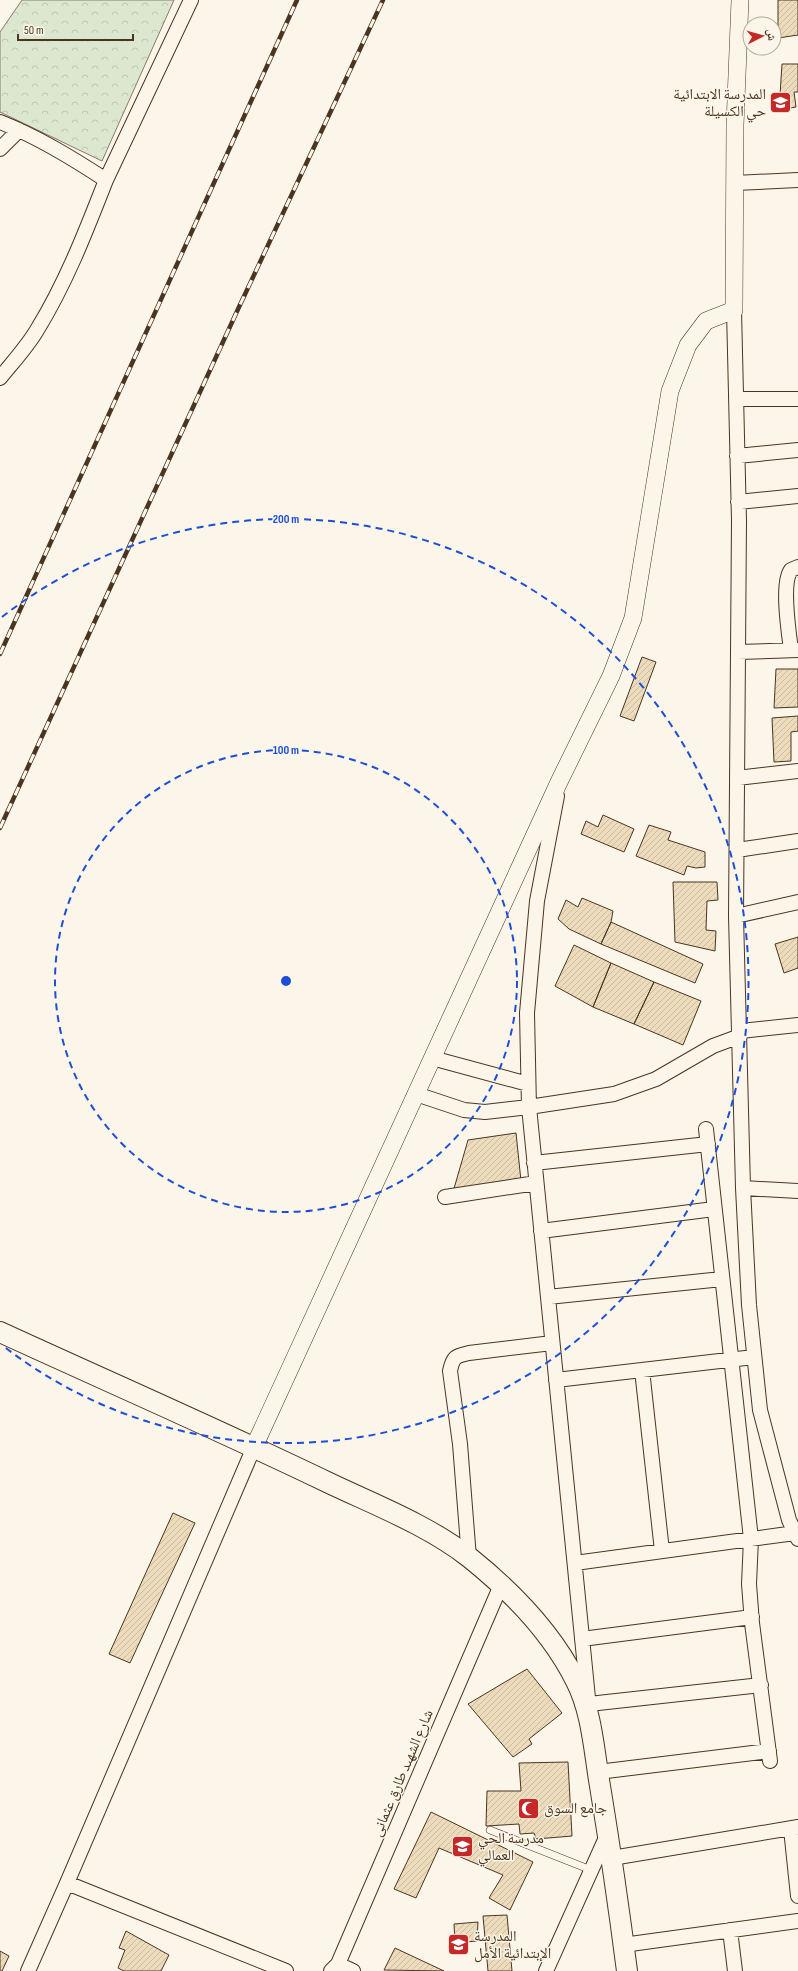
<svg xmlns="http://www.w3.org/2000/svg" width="798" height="1971" viewBox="0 0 798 1971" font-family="'Sofia Sans Condensed','Noto Naskh Arabic',sans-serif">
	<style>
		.park { fill: url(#park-crowns); stroke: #887966 }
		.building { fill: url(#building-hatch); stroke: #4a3520 }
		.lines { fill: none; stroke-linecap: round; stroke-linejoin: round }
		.service-casing { stroke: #4a3520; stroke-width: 8 }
		.minor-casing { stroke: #4a3520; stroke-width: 16 }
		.tertiary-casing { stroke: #4a3520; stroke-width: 18 }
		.secondary-casing { stroke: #4a3520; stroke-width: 22 }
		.service { stroke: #fbf6e9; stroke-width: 7 }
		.minor { stroke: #fbf6e9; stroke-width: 14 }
		.tertiary { stroke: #fbf6e9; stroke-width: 17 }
		.secondary { stroke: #fbf6e9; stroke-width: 20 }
		.rail-casing { stroke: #4a3520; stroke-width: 4.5 }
		.rail { stroke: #fbf6e9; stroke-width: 3; stroke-dasharray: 9; stroke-linecap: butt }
		.ring { fill: none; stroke: #1d4ed8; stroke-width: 2; stroke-dasharray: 7 5 }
		.labels { text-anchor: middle; stroke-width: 3; stroke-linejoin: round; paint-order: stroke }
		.poi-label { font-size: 15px; fill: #4a3520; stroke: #fbf6e9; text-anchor: start }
		.street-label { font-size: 15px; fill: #4a3520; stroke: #fbf6e9 }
		.centre { fill: #1d4ed8; stroke: #fbf6e9; stroke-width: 2 }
		.ring-label { font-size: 12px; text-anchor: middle; font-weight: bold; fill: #1d4ed8; stroke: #fbf6e9; stroke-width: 3; stroke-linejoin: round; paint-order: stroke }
	</style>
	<defs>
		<pattern id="park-crowns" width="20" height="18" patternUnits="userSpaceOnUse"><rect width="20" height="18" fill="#dce7d0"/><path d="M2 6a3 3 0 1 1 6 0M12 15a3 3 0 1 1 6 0" fill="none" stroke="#bec7b2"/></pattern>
		<pattern id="building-hatch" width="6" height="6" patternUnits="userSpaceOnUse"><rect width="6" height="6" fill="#ecdcbc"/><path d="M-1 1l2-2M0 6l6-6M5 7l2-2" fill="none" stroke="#ccbda1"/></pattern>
	</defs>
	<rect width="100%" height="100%" fill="#fbf6e9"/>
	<path class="park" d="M22 0H174L102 161 0 112V32Z"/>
	<path class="building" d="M778 0H798V35L778 38Z
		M782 64H798V92H794L796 107 779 110Z
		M642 657 656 662 634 721 620 716Z
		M776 669H798V707L774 708Z
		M798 716V731L791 732V761L774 762 772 718Z
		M603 815 634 829 624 852 581 834 586 821 598 827Z
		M649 825 671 832 668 840 705 852V867L696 868 687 866 684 875 636 856Z
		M673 882H717L718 900 707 901 706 930 716 931 715 951 675 942Z
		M582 898 613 911 611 922 601 944 569 929 558 919 566 900 578 907Z
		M611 922 703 964 695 983 601 944Z
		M798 937V968L784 973 775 944Z
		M574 945 611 963 593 1007 555 986Z
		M611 963 654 982 634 1024 593 1007Z
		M654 982 701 1001 683 1045 634 1024Z
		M516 1133 521 1181 453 1192 468 1140Z
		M173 1513 195 1523 130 1663 109 1654Z
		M527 1669 562 1713 529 1739 532 1744 513 1757 468 1704Z
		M568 1762 572 1836 536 1839 534 1833 520 1834 519 1824 486 1826 487 1791H521L519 1763Z
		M431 1812 533 1862 510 1910 489 1898 503 1875 439 1848 416 1898 394 1889Z
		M507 1915 512 1971H488L483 1916Z
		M478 1922 477 1941 455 1943 454 1924Z
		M126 1931 169 1955 161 1971H124L118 1968 125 1950 119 1948Z
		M395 1948 444 1971 384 1970Z
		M0 1951 9 1956 2 1971H0Z"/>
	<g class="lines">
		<defs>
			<path id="service" d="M490 1830 591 1870"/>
			<path id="minor" d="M0 122C38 137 72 158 106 180 86 231 66 283 37 330 27 347 12 363 0 378
				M0 149 19 130
				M106 180 191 0
				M735 183 798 180
				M734 310 739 521 736 916 743 1188 749 1305 760 1410 789 1520 798 1539
				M736 399H798
				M737 456 798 450
				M738 502 798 496
				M791 650C789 634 781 583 791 570L798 567
				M738 652 798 650
				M737 778 798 771
				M557 796 537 901 527 1013 529 1107 588 1698
				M737 850 798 841
				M736 916 798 902
				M741 1031 798 1025
				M432 1058 528 1084
				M416 1094 464 1110 485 1112 529 1107 614 1094 656 1079 713 1046 740 1036
				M706 1129 751 1539 749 1584 752 1623 770 1761
				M534 1163 708 1144
				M743 1188 798 1191
				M445 1197 536 1183
				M541 1231 714 1209
				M548 1297 722 1279
				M642 1370 662 1551
				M556 1380 754 1357
				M469 1558 460 1444 450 1371C453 1357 455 1356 469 1353L552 1343
				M575 1563 795 1533
				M582 1639 752 1617
				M589 1704 761 1685
				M598 1772 769 1751
				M791 1829 798 1896
				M612 1858 798 1827
				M67 1883 286 1971
				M730 1930 735 1971
				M623 1945 798 1921
				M338 1964 353 1971
				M28 1971 67 1883 254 1447
				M331 1971 338 1964 501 1585
				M546 1971 608 1833"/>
			<path id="tertiary" d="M254 1447 559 782 611 676 633 618 670 391 688 345 706 321 734 310 735 125 740 0"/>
			<path id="secondary" d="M0 1332C109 1382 219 1430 327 1482 375 1505 428 1525 470 1558 511 1591 552 1633 576 1681 592 1712 594 1751 600 1786 610 1847 619 1909 627 1971"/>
		</defs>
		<use href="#service" class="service-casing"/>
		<use href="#minor" class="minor-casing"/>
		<use href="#tertiary" class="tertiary-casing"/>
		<use href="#secondary" class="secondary-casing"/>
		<use href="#service" class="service"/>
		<use href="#minor" class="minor"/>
		<use href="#tertiary" class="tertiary"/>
		<use href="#secondary" class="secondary"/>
		<defs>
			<path id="rail" d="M0 654 297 0
				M0 828 239 307 383 0"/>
		</defs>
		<use href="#rail" class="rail-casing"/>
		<use href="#rail" class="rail"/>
	</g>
	<g class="ring">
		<circle cx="286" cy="981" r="231"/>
		<path d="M2 617A462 462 0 1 1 2 1345"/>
	</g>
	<defs>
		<symbol id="school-square" viewBox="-11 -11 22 22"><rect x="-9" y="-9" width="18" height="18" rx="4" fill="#c62828" stroke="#fbf6e9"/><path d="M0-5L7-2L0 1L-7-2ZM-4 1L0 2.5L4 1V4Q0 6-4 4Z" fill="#fff"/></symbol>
		<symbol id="mosque-square" viewBox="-11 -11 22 22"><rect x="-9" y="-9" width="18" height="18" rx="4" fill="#c62828" stroke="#fbf6e9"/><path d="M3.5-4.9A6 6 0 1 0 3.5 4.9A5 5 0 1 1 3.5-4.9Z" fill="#fff"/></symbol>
	</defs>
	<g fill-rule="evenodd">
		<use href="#school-square" x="768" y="90" width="25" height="25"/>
		<use href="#mosque-square" x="516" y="1796" width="25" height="25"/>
		<use href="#school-square" x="450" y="1834" width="25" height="25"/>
		<use href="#school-square" x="446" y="1932" width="25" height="25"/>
	</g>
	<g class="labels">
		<g class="poi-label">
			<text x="766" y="99" text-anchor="end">المدرسة الابتدائية<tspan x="766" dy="17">حي الكسيلة</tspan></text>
			<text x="544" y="1813">جامع السوق</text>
			<text x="478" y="1843">مدرسة الحي<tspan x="478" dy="17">العمالي</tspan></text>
			<text x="474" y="1941">المدرسة<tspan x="474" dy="17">الإبتدائية الأمل</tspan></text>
		</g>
		<g class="street-label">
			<text transform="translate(402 1773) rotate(-67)" y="5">شارع الشهىد طارق عثمانى</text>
		</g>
	</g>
	<circle cx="286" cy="981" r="6" class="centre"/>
	<g class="ring-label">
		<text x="286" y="523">200 m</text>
		<text x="286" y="754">100 m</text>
	</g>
	<g transform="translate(762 36) rotate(84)"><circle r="19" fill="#fbf6e9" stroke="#b4a999"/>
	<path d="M0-3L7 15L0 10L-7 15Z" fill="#c62828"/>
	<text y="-6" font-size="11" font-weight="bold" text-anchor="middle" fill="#4a3520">ش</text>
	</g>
	<path d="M18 34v6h115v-6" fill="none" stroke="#4a3520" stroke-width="2"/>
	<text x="24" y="34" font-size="12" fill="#4a3520" stroke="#fbf6e9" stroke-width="3" paint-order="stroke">50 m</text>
</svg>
